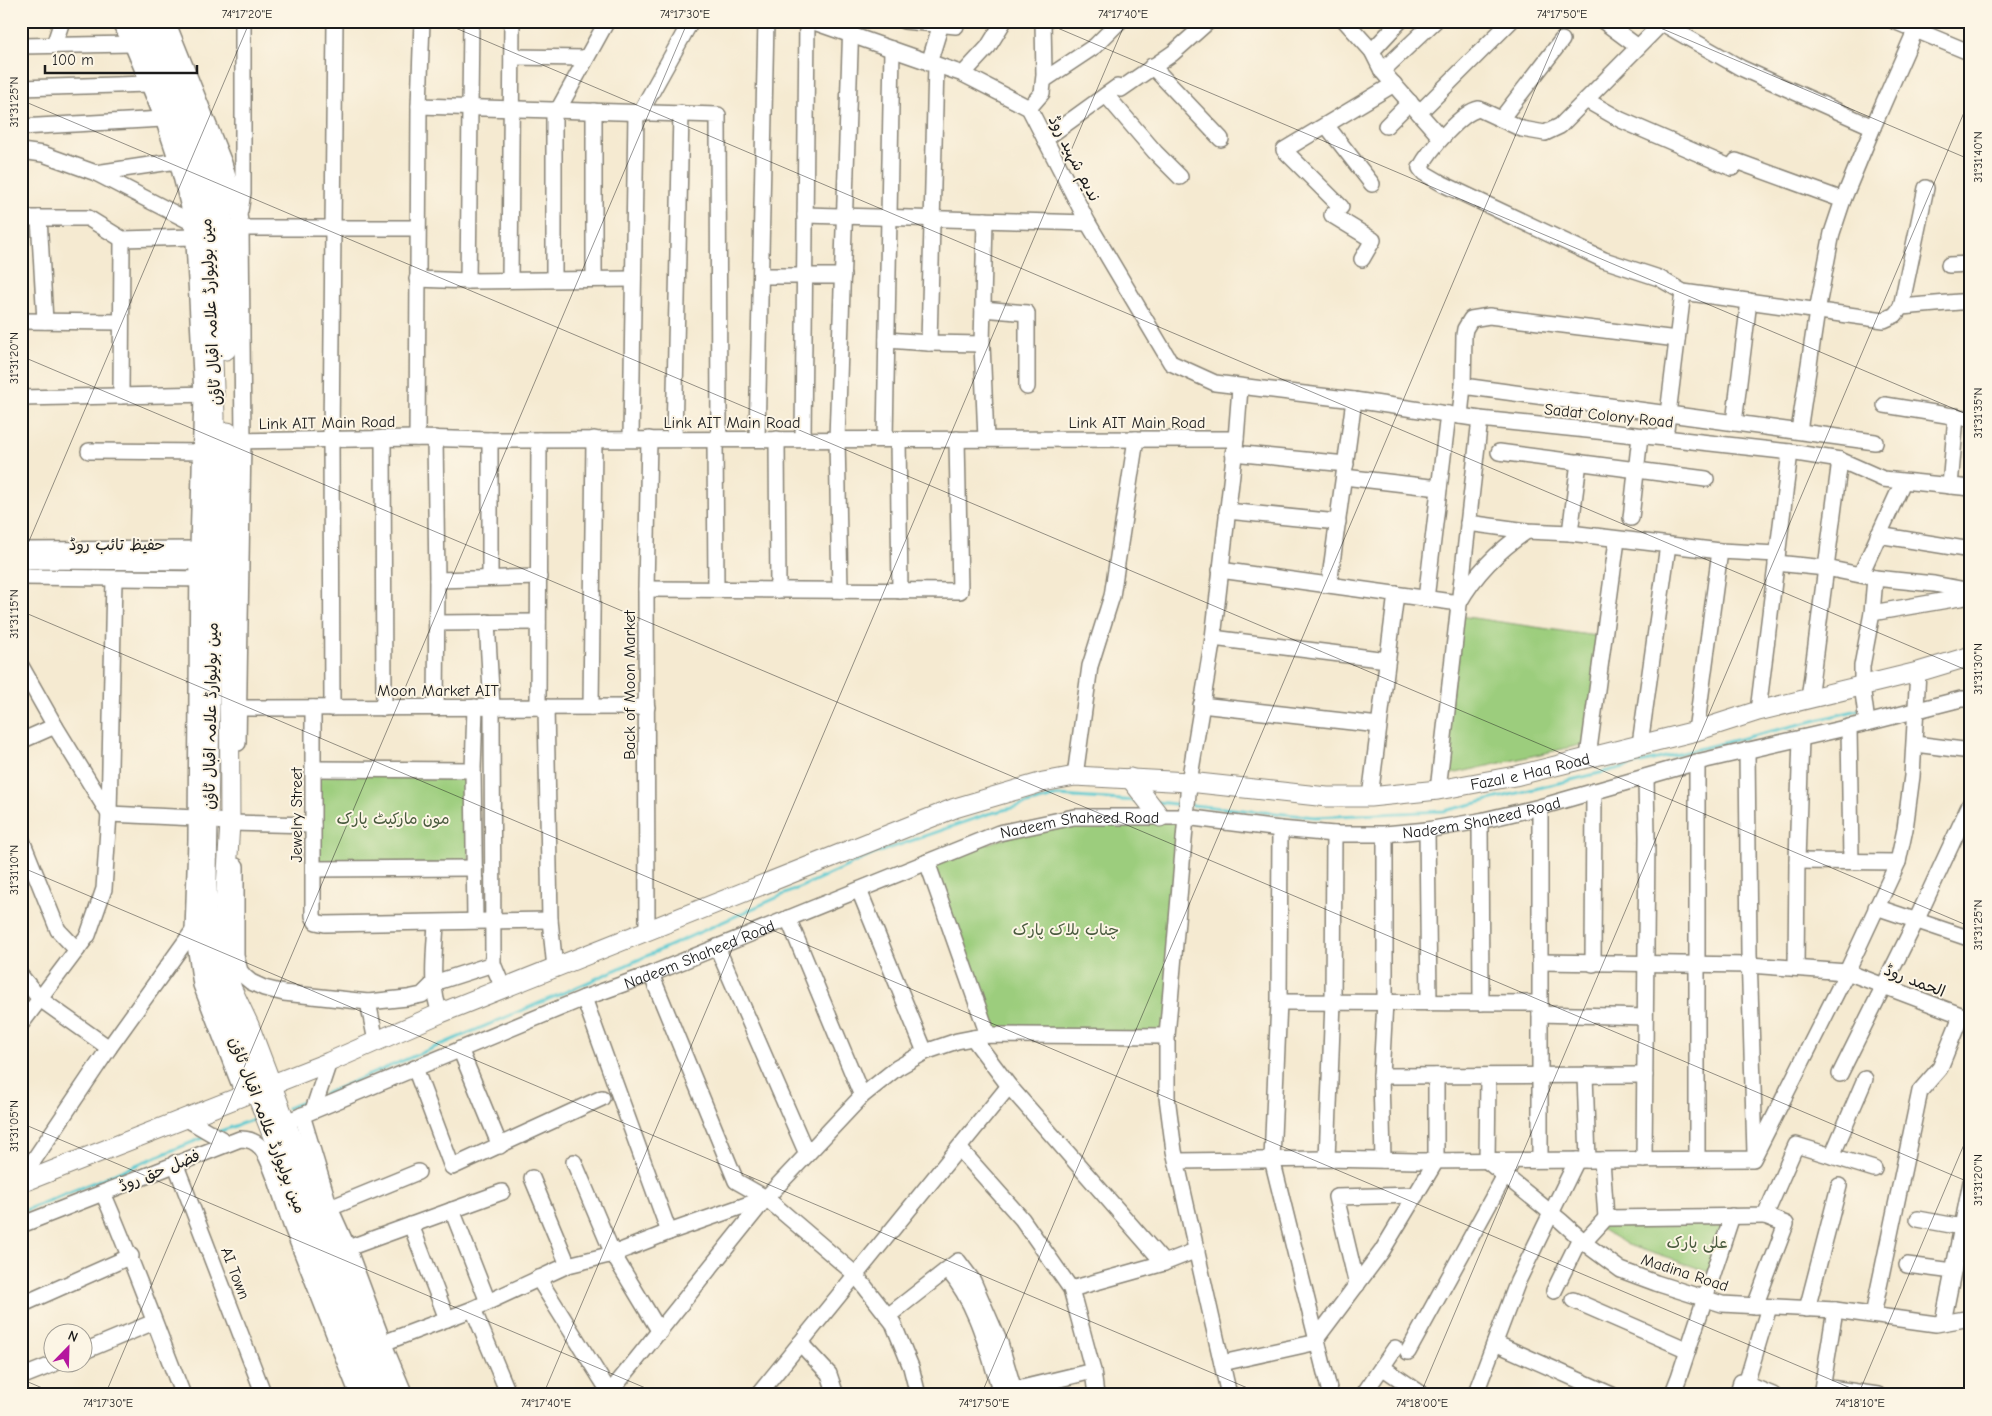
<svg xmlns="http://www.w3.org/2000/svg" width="1992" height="1416" viewBox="0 0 1992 1416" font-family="'Comic Neue','Playpen Sans Arabic',sans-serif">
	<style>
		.green { fill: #9ccd7d; stroke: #5c744c }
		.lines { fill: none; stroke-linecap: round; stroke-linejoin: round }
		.stream { stroke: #5dcad1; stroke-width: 3 }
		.minor-casing { stroke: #888376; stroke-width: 18 }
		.major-casing { stroke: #888376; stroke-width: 21 }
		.minor { stroke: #fff; stroke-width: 15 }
		.major { stroke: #fff; stroke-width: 19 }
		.ticks { fill: none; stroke: #1c1c1c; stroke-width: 1; stroke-opacity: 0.45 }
		.labels { text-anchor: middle; stroke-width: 4; stroke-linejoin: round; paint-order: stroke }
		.street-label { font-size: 16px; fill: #1c1c1c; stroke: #fcf5e5 }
		.park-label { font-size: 16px; fill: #495a3e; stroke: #fcf5e5 }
		.neatline { fill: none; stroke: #1c1c1c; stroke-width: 2 }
		.ticks-label { font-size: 12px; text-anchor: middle; fill: #1c1c1c }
	</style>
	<rect width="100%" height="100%" fill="#fcf5e5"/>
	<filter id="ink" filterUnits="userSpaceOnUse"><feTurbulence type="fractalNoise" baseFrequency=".02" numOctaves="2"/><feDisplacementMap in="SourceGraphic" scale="10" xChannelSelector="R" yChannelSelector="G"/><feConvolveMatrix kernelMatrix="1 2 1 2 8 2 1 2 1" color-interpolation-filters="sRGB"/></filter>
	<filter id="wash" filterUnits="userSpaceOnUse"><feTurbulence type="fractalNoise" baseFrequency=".0096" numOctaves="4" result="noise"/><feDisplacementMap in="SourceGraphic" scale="20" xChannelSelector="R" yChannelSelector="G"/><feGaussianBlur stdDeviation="1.12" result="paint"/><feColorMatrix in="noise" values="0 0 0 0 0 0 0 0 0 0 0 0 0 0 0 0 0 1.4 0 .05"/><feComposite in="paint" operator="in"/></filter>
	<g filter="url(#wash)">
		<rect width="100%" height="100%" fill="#f5ead1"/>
		<path class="green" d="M1460 616 1603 637 1585 744 1443 776Z
			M317 772H469V864L317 863Z
			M1074 817H1185L1167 1036 988 1035 927 862Z
			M1734 1216 1713 1273 1628 1245 1598 1227 1606 1218Z"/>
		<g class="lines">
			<path class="stream" d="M1157 802 1183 805
				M1192 805 1315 817 1444 811 1858 710
				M324 1094 582 985 879 852 988 814 1058 796 1138 801
				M287 1108 312 1099
				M218 1132 260 1117
				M21 1212 205 1137"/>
		</g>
	</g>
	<g filter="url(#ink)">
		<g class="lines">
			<defs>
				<g id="minor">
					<path d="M119 21 132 44 163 119 177 161 193 223 202 394 198 549 196 840 193 931 201 985 244 1096"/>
					<path d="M167 21 224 163 239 215 241 228 243 441 238 743"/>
					<path d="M811 21 963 74 1029 108 1088 223 1171 363 1215 383 1354 400 1480 419 1665 438 1790 452 1840 460 1883 479 1971 488"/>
					<path d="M904 21 956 26 957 21"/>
					<path d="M1345 21 1372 51 1382 71 1441 138"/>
					<path d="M1603 21 1638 47"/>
					<path d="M1664 21 1560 126 1545 133 1522 129 1479 109C1461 112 1429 151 1420 168L1424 173 1443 184 1604 260 1659 278 1683 292 1884 320 1895 315 1901 307 1971 301"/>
					<path d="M1894 21 1971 53"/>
					<path d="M1662 23 1741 68 1873 127"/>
					<path d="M54 45 62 21"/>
					<path d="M21 46 132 44"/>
					<path d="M1372 51 1400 21"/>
					<path d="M512 57 586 58"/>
					<path d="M929 63 941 24"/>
					<path d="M1152 66 1221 139"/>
					<path d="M1382 71 1435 21"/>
					<path d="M963 74 988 47 1004 21"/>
					<path d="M1044 80 1095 46 1120 21"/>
					<path d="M21 88 148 84"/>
					<path d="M1106 95 1155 152 1180 177"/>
					<path d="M1586 100 1621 120 1732 168 1736 161 1843 200"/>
					<path d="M419 106 718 115 719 439"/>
					<path d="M1029 108 1042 93 1044 75 1043 21"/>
					<path d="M558 110 607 21"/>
					<path d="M594 111V279"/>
					<path d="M640 113 691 21"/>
					<path d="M1419 113 1511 21"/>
					<path d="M1501 119 1562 40"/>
					<path d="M1326 125 1372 184"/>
					<path d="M1386 126 1410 102"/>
					<path d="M21 127 163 119"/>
					<path d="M1045 139 1117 87 1121 89 1173 53 1209 21"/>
					<path d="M21 151 43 154 96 173 177 161"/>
					<path d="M96 173 193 223"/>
					<path d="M240 211 243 193V21"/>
					<path d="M805 215 1088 223"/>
					<path d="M21 218H88L122 239 193 237"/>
					<path d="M39 218 45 321"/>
					<path d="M985 220 982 344 986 439"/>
					<path d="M231 228H417"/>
					<path d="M1362 259 1373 240 1332 215 1341 207 1284 150 1394 84"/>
					<path d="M1949 265 1971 264"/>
					<path d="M761 276H843"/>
					<path d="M417 279 468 281 633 279"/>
					<path d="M554 279V110"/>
					<path d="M510 280 512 21"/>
					<path d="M468 281 471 21"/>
					<path d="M1901 307 1926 188"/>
					<path d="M983 309 1027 313V387"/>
					<path d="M21 321 121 322"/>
					<path d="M887 340 929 343 982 344"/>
					<path d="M929 343 936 65"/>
					<path d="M1463 386 1875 442"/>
					<path d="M121 396 122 239"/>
					<path d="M21 398 212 394"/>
					<path d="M1885 405 1971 419"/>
					<path d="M1460 416 1463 386 1464 335 1465 329 1471 319 1489 316 1677 339"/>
					<path d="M1734 423 1749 301"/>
					<path d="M1799 431 1817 311 1832 233 1843 200 1873 127 1915 31"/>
					<path d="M383 438 384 708"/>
					<path d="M417 438 419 106 422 21"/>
					<path d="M435 438 437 580 436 708"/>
					<path d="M631 438 636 112"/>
					<path d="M1665 438 1683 292"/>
					<path d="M674 439 681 113"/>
					<path d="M715 439 716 589"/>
					<path d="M757 439 766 21"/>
					<path d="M777 439 778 590"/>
					<path d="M803 439 807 21"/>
					<path d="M885 439 892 49"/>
					<path d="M898 439 900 591"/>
					<path d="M490 440V578"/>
					<path d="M235 441 417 438 490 440 1236 439"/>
					<path d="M89 451 210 452"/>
					<path d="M1499 452 1706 479"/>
					<path d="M1233 453 1346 464"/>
					<path d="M1344 477 1439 488"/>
					<path d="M1950 486 1956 416"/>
					<path d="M1227 511 1338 522"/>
					<path d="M1631 518 1640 436"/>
					<path d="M1468 523 1527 531 1570 533 1720 551 1777 554"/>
					<path d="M1570 533 1579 462"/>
					<path d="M1878 535 1971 550"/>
					<path d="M21 550 207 549"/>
					<path d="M21 561 207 562"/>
					<path d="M1776 563 1826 568 1875 578 1934 584 1971 591"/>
					<path d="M1220 570 1459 603C1475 574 1499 550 1527 531"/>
					<path d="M1861 574 1903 482"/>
					<path d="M21 577 208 579"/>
					<path d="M437 580 539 577"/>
					<path d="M1329 585 1354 400"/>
					<path d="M646 589 960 591 957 439"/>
					<path d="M840 590 837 439 851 21"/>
					<path d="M1426 599 1448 414"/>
					<path d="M1872 613 1971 596"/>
					<path d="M487 622 492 707 493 964 503 988"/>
					<path d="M437 623 538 622"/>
					<path d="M1213 638 1387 660"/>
					<path d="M21 666 55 726 109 814 196 818 230 823 313 825"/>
					<path d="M1809 699 1840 460"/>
					<path d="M1201 705 1379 725"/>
					<path d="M475 707 473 770 475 920"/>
					<path d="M538 707 539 440"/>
					<path d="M546 707 550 920 555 968"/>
					<path d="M591 707 594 439"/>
					<path d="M231 708 647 707"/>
					<path d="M313 708V916L316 922 325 924 550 920"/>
					<path d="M332 708 331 439 335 21"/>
					<path d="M1758 711 1790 452"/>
					<path d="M1867 723 1862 685V666L1872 613 1875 578"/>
					<path d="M1849 727 1851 861"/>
					<path d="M1696 731 1720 551"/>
					<path d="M21 741 55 726"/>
					<path d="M1640 744 1668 545"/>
					<path d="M1915 744 1971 751"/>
					<path d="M1747 750 1749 953 1755 1153"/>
					<path d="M1588 757 1617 540"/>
					<path d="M1697 762V1159"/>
					<path d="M314 769 473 770"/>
					<path d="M1075 776 1090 666 1112 596 1136 439"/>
					<path d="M1438 790 1480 419"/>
					<path d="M1370 797 1396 594"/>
					<path d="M1480 821 1481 1003"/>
					<path d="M1280 829 1279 1002 1272 1159 1330 1393 1332 1395"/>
					<path d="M1427 830 1429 1003"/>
					<path d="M21 838 58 930 77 950"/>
					<path d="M1797 861 1898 862"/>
					<path d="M927 862 988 1035"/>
					<path d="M236 866V956L240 971 245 977 251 982 264 988 284 993 368 1002 407 998 422 995 434 983 493 964"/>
					<path d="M313 869 474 868"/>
					<path d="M859 890 925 1052"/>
					<path d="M1876 907 1971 939"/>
					<path d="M788 918 862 1096"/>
					<path d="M436 923C435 947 429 993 441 1013"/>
					<path d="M647 931 646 589 649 439"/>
					<path d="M717 947 807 1154"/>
					<path d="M1540 962 1749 965 1847 972 1971 1019"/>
					<path d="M1593 964 1594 791"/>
					<path d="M1796 968 1797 861 1801 738"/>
					<path d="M651 974 736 1181 766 1198 855 1274 893 1323 911 1367 918 1395"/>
					<path d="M21 976 40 999 109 1048"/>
					<path d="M584 998 669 1232"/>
					<path d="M368 1002 376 1041"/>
					<path d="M1279 1002 1540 1003"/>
					<path d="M1540 1014 1645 1017"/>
					<path d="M21 1024 88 935 104 889 109 814 114 579"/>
					<path d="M973 1038 1009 1086 1164 1263"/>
					<path d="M460 1049 500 1146"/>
					<path d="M415 1068 452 1167 602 1098"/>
					<path d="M1840 1074 1916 921 1971 802"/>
					<path d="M1585 1075 1588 1160"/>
					<path d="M1381 1076 1645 1075"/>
					<path d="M1488 1076 1487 1161 1561 1221 1591 1248 1621 1270 1656 1283 1722 1304 1835 1310 1936 1324 1971 1318"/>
					<path d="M313 1110 329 1062"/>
					<path d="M302 1115 330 1208 348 1248 383 1342 405 1395"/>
					<path d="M185 1118 228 1143"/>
					<path id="s1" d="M286 1122 584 998 651 974 999 833 1074 817H1185L1280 829 1334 834H1385L1427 830 1480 821 1540 807 1697 762 1867 723 1961 699H1971"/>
					<path d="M959 1148 1022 1219 1071 1289 1093 1371 1096 1395"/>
					<path d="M1832 1156 1865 1079"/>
					<path d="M1327 1159 1333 1001 1334 834"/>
					<path d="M1540 1159V807"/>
					<path d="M1383 1160 1381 1076 1385 1002V834"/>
					<path d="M1602 1160 1606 1218"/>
					<path d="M1644 1160 1647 837 1646 777"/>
					<path d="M1177 1161 1327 1159 1417 1161 1753 1159 1843 980 1898 862 1905 829 1912 776 1918 672"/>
					<path d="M574 1162 613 1254 660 1332"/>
					<path d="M175 1163 264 1395"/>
					<path d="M284 1177 276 1180 291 1225 358 1395"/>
					<path d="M532 1178 568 1265"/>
					<path d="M21 1179 109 1048 195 928"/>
					<path d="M103 1193C132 1259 156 1327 183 1395"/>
					<path d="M330 1208 418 1172"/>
					<path d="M452 1210 488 1302"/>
					<path d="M1918 1219 1962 1227"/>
					<path d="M21 1225 240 1139C264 1138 268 1161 276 1180"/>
					<path d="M411 1225 447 1319"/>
					<path d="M1584 1242 1606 1218 1765 1216 1796 1145 1874 1169"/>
					<path d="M348 1248 502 1192"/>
					<path d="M1907 1265 1953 1271"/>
					<path d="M948 1270C978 1306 987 1348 1001 1393L1093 1371"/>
					<path d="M538 1278 610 1393"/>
					<path d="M1357 1285 1336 1197 1416 1195"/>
					<path d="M1071 1289 1164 1263 1197 1250"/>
					<path d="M1554 1291 1580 1238"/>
					<path d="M1573 1300 1688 1350"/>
					<path d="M21 1305 131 1256"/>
					<path d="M1755 1306 1786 1224 1765 1216"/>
					<path d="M1769 1307 1746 1384 1773 1395"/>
					<path d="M473 1309 509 1395"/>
					<path d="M1807 1309 1839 1186"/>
					<path d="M1873 1315 1920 1091 1940 1068 1961 1016"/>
					<path d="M888 1316 958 1261 973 1281 1000 1343 1014 1390"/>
					<path d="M1943 1322 1971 1182"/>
					<path d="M800 1343 829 1374 836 1395"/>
					<path d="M1495 1343 1612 1395"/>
					<path d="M370 1348 473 1309 568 1265 613 1254 669 1232 766 1198"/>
					<path d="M82 1352 154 1322"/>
					<path d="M1408 1352 1510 1166"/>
					<path d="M1222 1363 1313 1343 1382 1251 1436 1161V1076"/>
					<path d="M1382 1367 1423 1395"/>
					<path d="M21 1377 54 1364"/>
					<path d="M1823 1387 1878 1395"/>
					<path d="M608 1395 766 1198 862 1096 897 1068 925 1052 957 1041 988 1035 1167 1036"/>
					<path d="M758 1395 1009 1086"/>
					<path d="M1229 1395 1174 1151 1167 1097V1036L1189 782 1213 638 1236 439 1240 388"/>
					<path d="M1363 1395 1395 1348"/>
					<path d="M1475 1395 1518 1281 1577 1160"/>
					<path d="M1672 1395 1679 1377 1732 1216"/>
					<path d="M1737 1395 1741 1382 1746 1384"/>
					<path d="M1821 1395 1835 1310"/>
				</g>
				<g id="major">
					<path d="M134 21 157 67 174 119 192 159 208 220 215 416 206 935 210 974 373 1395"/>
					<path d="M152 21C163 41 171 63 179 84 198 130 219 178 224 228 228 267 225 310 226 350"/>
					<path d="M228 432 230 823 222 954 232 989 249 1025 389 1395"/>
					<path d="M1130 778 1160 817"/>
					<path id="s2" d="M21 1183 329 1062 441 1013 955 808 1043 782 1075 776 1189 782 1327 797H1370L1438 790 1515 776 1696 731 1758 711 1918 672 1971 656"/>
				</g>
			</defs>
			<use href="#minor" class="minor-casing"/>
			<use href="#major" class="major-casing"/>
			<use href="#minor" class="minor"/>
			<use href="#major" class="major"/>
		</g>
	</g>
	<path class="ticks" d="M439 21 1971 672M1041 21 1971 416M1644 21 1971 160M21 100 1971 927M21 356 1971 1183M21 560 250 21M21 611 1867 1395M21 867 1264 1395M21 1123 662 1395M21 1379 59 1395M105 1395 688 21M543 1395 1126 21M981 1395 1564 21M1420 1395 1971 96M1858 1395 1971 1128"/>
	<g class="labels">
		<g class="street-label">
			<text transform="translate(1075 158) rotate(63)" y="6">ندیم شہید روڈ</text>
			<text transform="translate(210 312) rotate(-93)" y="6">مین بولیوارڈ علامہ اقبال ٹاؤن</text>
			<text transform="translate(1609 415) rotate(6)" y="6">Sadat Colony Road</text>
			<text transform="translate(327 422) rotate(-1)" y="6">Link AIT Main Road</text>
			<text x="732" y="428">Link AIT Main Road</text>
			<text x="1137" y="428">Link AIT Main Road</text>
			<text x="117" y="550">حفیظ تائب روڈ</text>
			<text transform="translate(629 685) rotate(-90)" y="6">Back of Moon Market</text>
			<text x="438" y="696">Moon Market AIT</text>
			<text transform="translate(210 716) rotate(-89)" y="6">مین بولیوارڈ علامہ اقبال ٹاؤن</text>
			<text dy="6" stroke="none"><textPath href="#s2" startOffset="1589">Fazal e Haq Road</textPath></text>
			<text transform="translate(296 815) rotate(-90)" y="6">Jewelry Street</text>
			<text dy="6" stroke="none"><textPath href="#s1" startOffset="1256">Nadeem Shaheed Road</textPath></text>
			<text dy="6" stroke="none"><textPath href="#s1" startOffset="851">Nadeem Shaheed Road</textPath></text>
			<text dy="6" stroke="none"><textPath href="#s1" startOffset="446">Nadeem Shaheed Road</textPath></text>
			<text transform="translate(1915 980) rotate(21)" y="6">الحمد روڈ</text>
			<text transform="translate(268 1125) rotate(69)" y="6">مین بولیوارڈ علامہ اقبال ٹاؤن</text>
			<text transform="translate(159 1170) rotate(-22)" y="6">فضل حق روڈ</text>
			<text transform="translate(1685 1272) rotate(18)" y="6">Madina Road</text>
			<text transform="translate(236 1273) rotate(69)" y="6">AI Town</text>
		</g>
		<g class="park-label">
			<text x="393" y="824">مون مارکیٹ پارک</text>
			<text x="1066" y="935">چناب بلاک پارک</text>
			<text x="1697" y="1248">علی پارک</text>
		</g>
	</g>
	<rect width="1992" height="1416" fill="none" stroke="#fcf5e5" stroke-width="55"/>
	<g transform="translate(68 1348) rotate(23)"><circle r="24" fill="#fcf5e5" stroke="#a29e95"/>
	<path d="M0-4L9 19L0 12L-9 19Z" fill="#b5179e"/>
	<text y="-8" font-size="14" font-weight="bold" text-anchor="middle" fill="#1c1c1c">N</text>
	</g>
	<path d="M45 65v8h152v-8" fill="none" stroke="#1c1c1c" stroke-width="2.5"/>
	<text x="52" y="65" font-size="15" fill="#1c1c1c" stroke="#fcf5e5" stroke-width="4" paint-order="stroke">100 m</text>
	<rect x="28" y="28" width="1936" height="1360" class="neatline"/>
	<g class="ticks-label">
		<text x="247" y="18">74°17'20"E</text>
		<text x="685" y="18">74°17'30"E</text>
		<text x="1123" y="18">74°17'40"E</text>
		<text x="1562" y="18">74°17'50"E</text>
		<text transform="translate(14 102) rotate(-90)" y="4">31°31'25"N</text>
		<text transform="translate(1978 157) rotate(-90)" y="4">31°31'40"N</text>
		<text transform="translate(14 358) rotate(-90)" y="4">31°31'20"N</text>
		<text transform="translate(1978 413) rotate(-90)" y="4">31°31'35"N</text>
		<text transform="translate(14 614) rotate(-90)" y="4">31°31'15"N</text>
		<text transform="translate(1978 669) rotate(-90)" y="4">31°31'30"N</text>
		<text transform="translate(14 870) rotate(-90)" y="4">31°31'10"N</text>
		<text transform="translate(1978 925) rotate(-90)" y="4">31°31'25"N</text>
		<text transform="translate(14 1126) rotate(-90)" y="4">31°31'05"N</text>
		<text transform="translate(1978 1180) rotate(-90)" y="4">31°31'20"N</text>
		<text x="108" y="1407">74°17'30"E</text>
		<text x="546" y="1407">74°17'40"E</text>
		<text x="984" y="1407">74°17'50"E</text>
		<text x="1422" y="1407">74°18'00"E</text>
		<text x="1860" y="1407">74°18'10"E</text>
	</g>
</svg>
